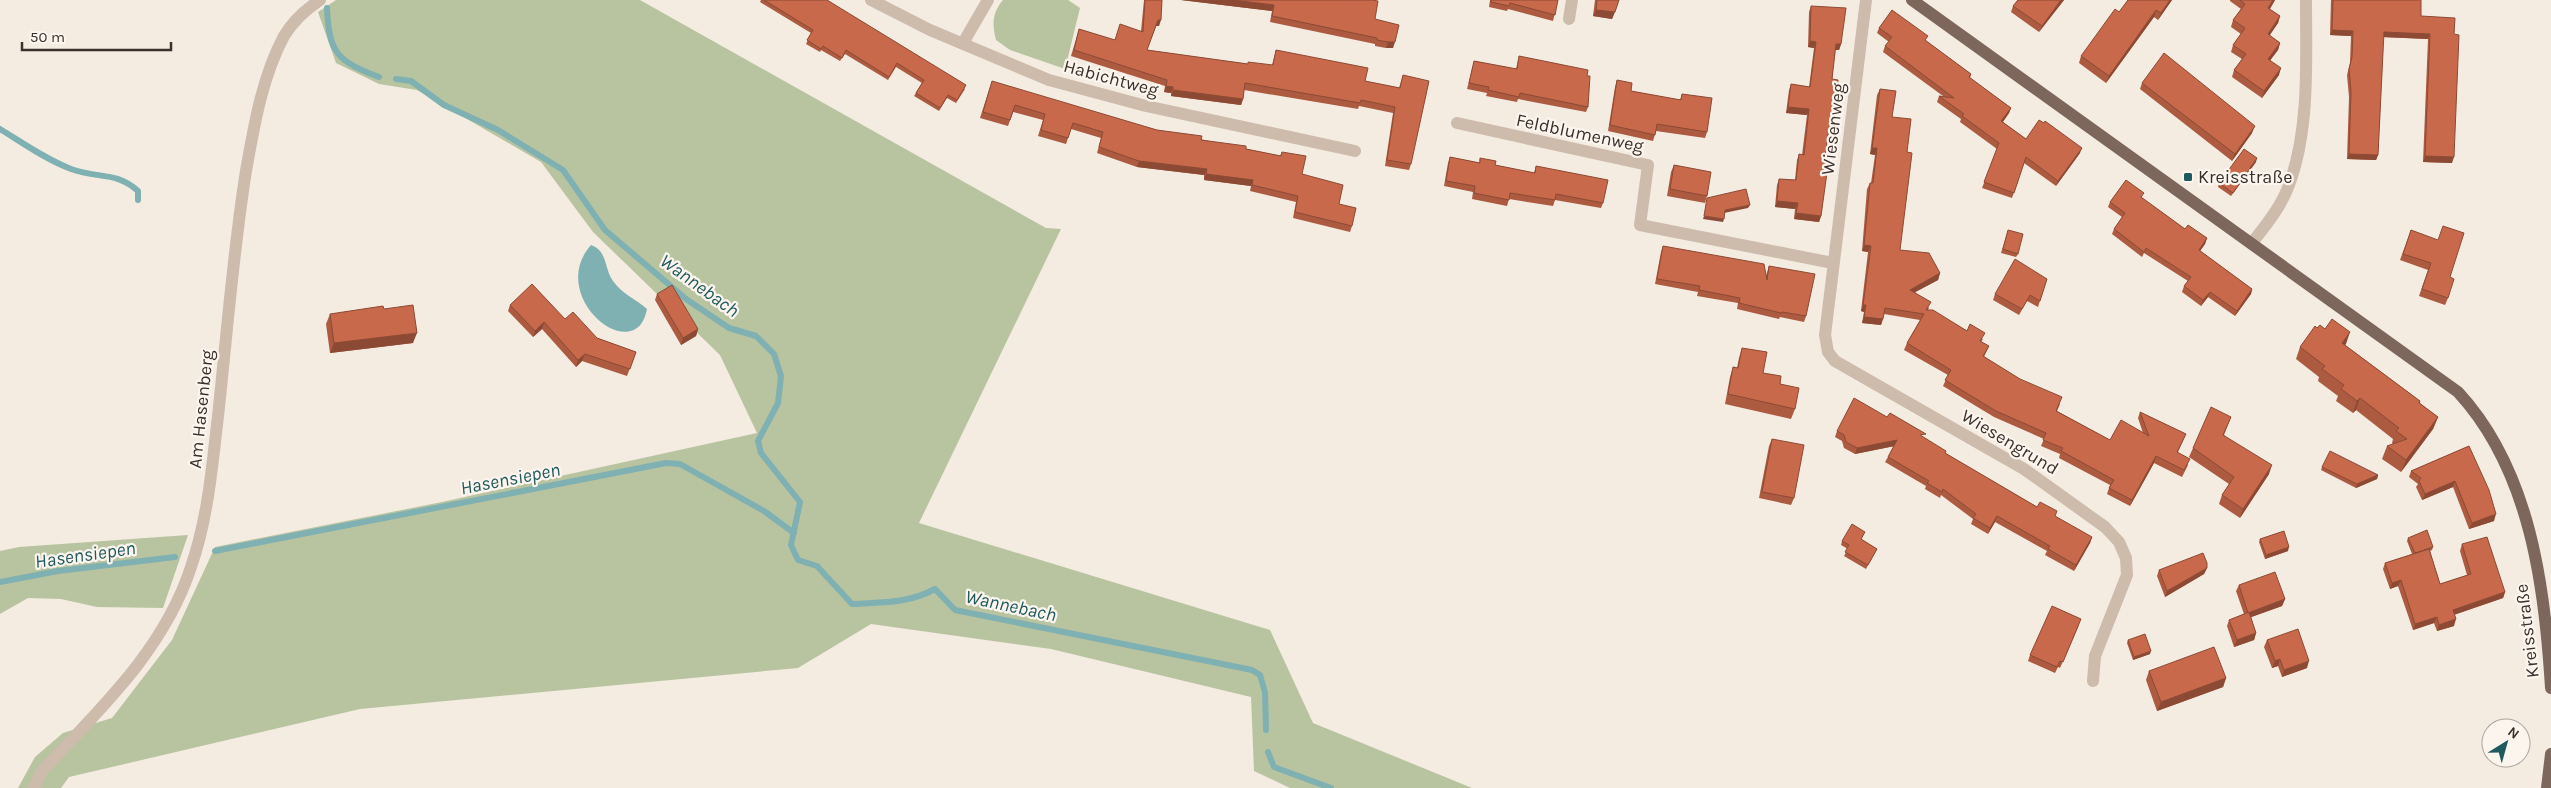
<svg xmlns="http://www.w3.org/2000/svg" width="2551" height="788" viewBox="0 0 2551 788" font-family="Karla,sans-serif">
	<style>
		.green { fill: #b8c4a0 }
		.water { fill: #7fb0b2 }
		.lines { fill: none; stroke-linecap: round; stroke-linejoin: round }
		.stream { stroke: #7fb0b2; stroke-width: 6 }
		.minor { stroke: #cdbbac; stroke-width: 12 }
		.major { stroke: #7d675c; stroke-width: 12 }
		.wall { fill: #ac5a40 }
		.shaded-wall { fill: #8c4a34 }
		.building { fill: #c8694b; stroke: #8c4a34 }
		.poi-dot { fill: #1f5a5e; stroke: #fbf5ee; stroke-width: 2 }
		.labels { text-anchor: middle; stroke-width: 4.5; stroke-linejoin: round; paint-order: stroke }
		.street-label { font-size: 18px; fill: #3b302b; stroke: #fbf5ee }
		.poi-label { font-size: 18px; fill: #3b302b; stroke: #fbf5ee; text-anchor: start }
		.water-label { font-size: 19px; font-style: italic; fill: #1f5a5e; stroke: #fbf5ee }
	</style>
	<rect width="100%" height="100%" fill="#f4ebe1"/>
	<path class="green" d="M336 0H640L1046 228 1061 229 919 523 1270 630 1313 723 1472 788H1290L1254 771 1251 697 1051 649 871 624 798 668 360 709 69 777 61 788H18L35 757 63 733 112 718 172 640 215 547 442 502 757 433 720 355 593 232 541 162 417 90 379 84 336 63 318 12Z
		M1003 0H1068L1080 8 1065 69 1010 50 996 40C992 24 992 13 1003 0Z
		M188 535 163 608 97 607 61 599 28 598 0 614V551L19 547Z"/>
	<path class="water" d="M591 245C608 251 604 269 613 281 622 294 636 299 647 309 646 314 644 320 641 324 618 354 550 291 591 245Z"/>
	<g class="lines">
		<path class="stream" d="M327 8C329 53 337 61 379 77
			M396 79 411 81 444 105 498 130 563 170 605 230 686 299 729 328 756 336 774 354 781 376 778 403 758 441 761 453 800 502 791 545 798 560 817 566 852 604C883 602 907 604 935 589L955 610 1252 670 1260 675 1265 692 1266 730
			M0 129C23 143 45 159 71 169 98 179 116 171 138 191V200
			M215 551 666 463 680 464 764 511 794 533
			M0 582 58 571 175 557
			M1268 752 1274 767 1331 788"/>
		<path class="minor" d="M871 0 930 30 1049 80 1146 106 1355 151
			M1866 0 1825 335 1828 352 1835 361 2024 469 2105 527 2119 542 2126 558 2127 575 2095 656 2093 681
			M1569 19 1572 0
			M963 43 988 0
			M1457 123 1648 165 1640 225 1833 263
			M2252 243C2266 225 2281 207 2289 185 2310 129 2306 59 2306 0
			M34 788 42 771C100 709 164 650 191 567 208 518 212 467 218 416 227 334 233 252 246 171 254 126 262 77 284 36 293 21 305 10 320 0"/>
		<path class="major" d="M1912 0 2458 392C2530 470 2545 586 2551 688
			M2547 788 2551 754"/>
	</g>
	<path class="wall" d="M761 0H827L965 89 956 103 947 98 939 111 914 96 922 83 896 67 888 80 845 54 840 61 821 50 820 52 806 44 811 33 760 2Z
		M1144 0H1162L1159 26H1156L1147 50 1247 64 1272 65 1276 50 1365 81 1399 88 1403 75 1411 164 1409 170 1385 166 1393 113 1359 106 1358 109 1244 90 1243 99 1241 105 1171 96V93L1164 92 1165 86 1071 56 1079 29 1114 40 1141 31Z
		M1181 0H1372L1375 19 1393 48H1386L1375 46V44L1270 22 1272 11Z
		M1490 0H1558L1553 21 1508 9 1507 11 1489 7Z
		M1595 0H1619L1612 19 1593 16Z
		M2018 0H2064L2039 32 2011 12 2013 6Z
		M2128 0H2172L2158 20 2154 17 2106 83 2079 63 2081 56 2119 12Z
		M2230 0H2275L2270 9 2280 16 2278 23 2269 35 2280 43 2278 50 2270 60 2279 75 2262 98 2232 77 2234 70 2242 59 2231 52 2233 45 2241 34 2231 27 2233 20 2241 9 2230 1Z
		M2331 0H2421V16L2454 34 2452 163 2423 162 2428 39 2383 37 2378 155 2376 160 2347 159 2349 97 2347 75 2350 63 2351 36 2330 35Z
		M1811 6 1841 44 1839 50H1835L1832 79 1831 127H1829L1825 157 1821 216 1819 222 1794 219 1795 209 1775 207 1777 185 1779 179 1795 180 1797 160 1799 154 1802 155 1807 115 1786 113 1789 90 1791 84 1809 87 1814 48 1808 47 1809 12Z
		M1879 28 1926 41 1971 74 1970 78 2011 108 2009 113 2003 122 2026 139 2080 153 2056 186 2024 163 2012 198 1982 188 1997 149 1960 122 1961 119 1937 102 1939 96H1943L1883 52 1885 46 1889 42 1877 33Z
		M1519 56 1587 76 1588 107 1586 112 1518 99 1517 102 1486 96 1487 93 1467 89 1474 61 1516 69Z
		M1617 80 1631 91 1680 100 1682 94 1707 132 1705 138 1656 131 1653 141 1608 131 1615 87Z
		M2142 83 2252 133 2232 161 2140 89Z
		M990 87 1157 130 1280 156 1282 152 1302 174 1339 204 1352 226 1350 232 1293 218 1296 202 1250 191 1251 186 1204 180V175L1137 167 1097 153 1101 138 1071 129 1066 144 1038 136 1043 120 1013 112 1008 126 980 118Z
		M1880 89 1907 152 1900 250 1940 273 1938 280 1915 292 1929 308 1928 310 1983 339 1981 342 1989 346 1984 357 2060 404 2057 411 2110 440 2143 433 2138 418 2140 412 2186 434 2178 452 2188 465 2182 477 2154 463 2130 506 2107 494 2110 485 2059 458 2060 454 2041 446 2044 439 1994 417 1943 386 1948 375 1904 350 1907 343 1920 320 1884 314 1881 325 1862 323 1864 312 1861 311 1868 252 1862 251 1867 189 1870 183H1871L1875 155 1870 154 1877 95Z
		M1450 157 1479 163 1480 158 1495 165 1534 173 1536 166 1603 203 1601 208 1555 200 1553 206 1509 199 1507 206 1472 199 1473 192 1444 186 1448 163Z
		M2256 162 2231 196 2218 187 2219 183Z
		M1674 165 1707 196 1705 203 1667 196 1671 172Z
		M2142 198 2185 229 2207 238 2205 244 2200 251 2252 289 2251 294 2235 316 2208 297 2201 306 2182 292 2184 286 2188 281 2144 253 2142 257 2112 234 2114 229 2122 217 2108 207 2110 202Z
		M2008 230 2018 254 2016 257 2001 253Z
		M2411 230 2450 277 2448 298 2445 305 2419 296 2428 270 2400 260Z
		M1663 246 1766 276 1769 266 1806 316 1804 322 1780 317 1779 319 1737 309 1738 303 1697 296 1698 292 1655 284 1661 252Z
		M2047 279 2038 307 2027 301 2019 315 1993 300 1995 294Z
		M657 294 698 329 696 336 681 345 655 300Z
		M510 305 565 319 597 338 636 352 627 376 582 361 576 367 542 329 533 337 508 311Z
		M384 309 413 343 330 353 326 324 330 314Z
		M2345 345 2420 401V403L2438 417 2433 429 2401 472 2382 459 2387 446 2393 444 2392 443 2393 439 2356 410 2353 413 2336 401 2338 396 2318 381 2319 377 2296 359 2300 347Z
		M1742 348 1763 373 1780 384 1795 409 1791 419 1725 404 1730 377 1733 367 1737 368 1739 358Z
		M2231 417 2224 435 2269 474 2240 518 2219 504 2222 495 2229 484 2189 457 2193 448Z
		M1837 431 1925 438 1945 453 2037 507 2092 537 2090 543 2074 571 2045 555 2047 551 1995 522 1988 534 1971 524 1973 519 1941 495 1940 498 1925 489 1926 486 1885 462 1888 457 1894 446 1855 454 1844 448 1842 441 1835 437Z
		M1772 439 1794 498 1791 505 1759 498 1769 446Z
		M2469 446 2494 521 2469 529 2453 487 2422 500 2416 487 2418 484 2409 477 2411 471Z
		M2322 467 2378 475 2377 479 2356 488 2321 470Z
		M1865 532 1861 539 1877 549 1866 569 1844 556 1848 549 1841 545 1842 541Z
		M2408 538 2433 547 2432 550 2430 551 2440 584 2467 575 2460 551 2462 544 2505 592 2503 598 2454 615V626L2437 631 2434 623 2413 630 2398 586 2390 589 2383 569 2385 563 2412 554 2407 541Z
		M2260 539 2288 551 2265 559 2259 542Z
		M2207 568 2204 574 2165 597 2157 576 2159 570Z
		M2239 585 2285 599 2282 606 2251 617 2256 633 2254 640 2234 647 2227 626 2229 620 2244 614 2236 591Z
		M2079 625 2060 668 2058 667 2055 673 2028 661 2030 655Z
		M2128 640 2150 654 2133 660 2127 643Z
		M2267 640 2307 668 2282 677 2278 666 2272 668 2264 647Z
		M2149 671 2226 678 2223 687 2157 711 2146 680Z"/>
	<path class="shaded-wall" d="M1181 0H1233L1274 5 1272 11Z
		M2061 0H2064L2039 32 2042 26Z
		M2170 0H2172L2158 20 2161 13Z
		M2273 0H2275L2266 15 2268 8Z
		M1596 10 1615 12 1612 19 1593 16Z
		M2156 10 2154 17 2106 83 2109 76Z
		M2280 16 2278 23 2266 41 2268 34Z
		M1158 20H1161L1159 26H1155Z
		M2332 30 2353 31 2351 36 2330 35Z
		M2384 32 2430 34 2428 39 2381 37Z
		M1810 41 1816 42 1814 48 1808 47Z
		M1388 42H1395L1393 48H1386Z
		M2280 43 2278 50 2266 66 2268 59Z
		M1836 44H1841L1839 50H1833Z
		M2281 68 2279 75 2262 98 2264 91Z
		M1166 86 1173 87 1171 93 1164 92Z
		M1173 90 1243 99 1241 105 1171 96Z
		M1788 107 1809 109 1807 115 1786 113Z
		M2011 108 2009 113 1999 127 2001 121Z
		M1830 121H1833L1831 127H1828Z
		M2255 126 2252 133 2232 161 2235 154Z
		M1872 148H1877L1875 155 1870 154Z
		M2082 148 2080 153 2056 186 2058 181Z
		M2349 154 2378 155 2376 160 2347 159Z
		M2425 156 2454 157 2452 163 2423 162Z
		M2257 158 2256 162 2231 196 2233 193Z
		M1139 161 1207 169 1204 175 1137 167Z
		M1206 174 1253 180 1251 186 1204 180Z
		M1777 201 1798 203 1795 209 1775 207Z
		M1750 205 1748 208 1724 213 1725 210Z
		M1796 213 1821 216 1819 222 1794 219Z
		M1704 216 1724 219 1723 222 1703 219Z
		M2207 238 2205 244 2197 255 2199 250Z
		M1864 245 1871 246 1868 252 1862 251Z
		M1940 273 1938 280 1908 296 1910 290Z
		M2252 289 2251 294 2235 316 2237 311Z
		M2210 292 2208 297 2201 306 2203 300Z
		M1863 305H1866L1864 312 1861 311Z
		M1864 317 1883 319 1881 325 1862 323Z
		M544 322 542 329 533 337 535 331Z
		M698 329 696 336 681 345 683 338Z
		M2350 332 2346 344 2338 355 2342 343Z
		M417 333 413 343 330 353 334 343Z
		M585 354 582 361 576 367 578 360Z
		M2360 398 2356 410 2353 413 2357 401Z
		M2438 417 2433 429 2401 472 2406 460Z
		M1897 440 1895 446 1855 454 1857 448Z
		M2156 456 2154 463 2130 506 2132 500Z
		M2272 465 2269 474 2240 518 2243 509Z
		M2378 475 2377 479 2356 488 2357 484Z
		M2455 481 2453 487 2422 500 2425 494Z
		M2496 514 2494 521 2469 529 2472 523Z
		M1997 516 1995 522 1988 534 1990 528Z
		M2092 537 2090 543 2074 571 2076 565Z
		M2289 547 2288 551 2265 559 2266 555Z
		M2207 568 2204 574 2165 597 2167 591Z
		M2401 580 2398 586 2390 589 2392 583Z
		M2505 592 2503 598 2450 616 2453 610Z
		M2285 599 2282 606 2246 619 2248 613Z
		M2437 617 2434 623 2413 630 2415 624Z
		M2456 619 2454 626 2437 631 2439 625Z
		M2256 633 2254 640 2234 647 2237 640Z
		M2151 651 2150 654 2133 660 2134 657Z
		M2280 659 2278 666 2272 668 2275 661Z
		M2309 661 2307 668 2282 677 2284 670Z
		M2226 678 2223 687 2157 711 2161 702Z"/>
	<path class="building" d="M764 0H827L966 85 957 100 948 95 940 108 916 93 924 80 897 63 889 77 846 50 842 58 823 46 821 49 807 40 813 30Z
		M1145 0H1162L1161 20H1158L1147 50 1248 64V62L1273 65 1276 50 1368 68 1365 81 1400 88 1403 75 1429 81 1411 164 1387 160 1395 107 1361 100 1360 103 1245 83 1243 99 1173 90V87L1166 86 1167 80 1074 50 1079 29 1115 40 1120 24 1143 32Z
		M1233 0H1372L1378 1 1375 19 1399 25 1395 42H1388L1377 40V38L1272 16 1274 5Z
		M1491 0H1558L1555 15 1510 3 1509 6 1491 2Z
		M1597 0H1619L1615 12 1596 10Z
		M2018 0H2061L2042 26 2013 6Z
		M2128 0H2170L2161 13 2156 10 2109 76 2081 56 2115 9 2119 12Z
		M2240 0H2273L2268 8 2280 16 2268 34 2280 43 2268 59 2281 68 2264 91 2234 70 2246 54 2233 45 2245 28 2233 20 2245 4Z
		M2333 0H2421V16L2455 18 2454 34 2459 35 2454 157 2425 156 2430 34 2384 32 2378 155 2349 154 2351 91 2349 69 2352 57 2353 31 2332 30Z
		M1811 6 1846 8 1841 44H1836L1832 79 1838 80 1833 121H1830L1825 157 1829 158 1821 216 1796 213 1798 203 1777 201 1779 179 1796 180 1799 154 1804 155 1809 109 1788 107 1791 84 1810 87 1816 42 1810 41Z
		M1892 10 1928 36 1925 40 1971 74 1969 77 2011 108 2001 121 2026 139 2039 120 2044 123 2045 121 2082 148 2058 181 2026 157 2014 193 1984 182 1999 143 1962 116 1964 114 1939 96 1954 98 1885 46 1892 37 1879 28Z
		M2164 53 2255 126 2235 154 2142 83Z
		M1519 56 1588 70 1587 76H1590L1588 107 1520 93 1519 97 1488 90 1489 87 1469 83 1474 61 1517 69Z
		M1617 80 1632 83 1631 91 1681 100 1682 94 1712 98 1707 132 1657 124 1655 135 1610 125Z
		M992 81 1157 130 1202 136 1201 140 1246 146V149L1281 156 1282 152 1306 156 1302 174 1343 185 1339 204 1356 208 1352 226 1295 212 1298 196 1252 185 1253 180 1206 174 1207 169 1139 161 1099 147 1103 132 1073 123 1068 138 1041 130 1045 114 1015 105 1010 120 983 112Z
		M1880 89 1896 91 1892 117 1911 119 1907 152 1912 153 1900 250 1929 253 1940 273 1910 290 1931 302 1926 310H1933L1967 331 1970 324 1985 333 1980 341 1989 346 1983 356 2020 379 2062 397 2056 411 2110 440 2121 420 2149 436 2140 412 2186 434 2177 452 2190 459 2184 470 2156 456 2132 500 2109 488 2114 480 2061 451 2063 448 2043 440 2046 433 1996 411 1945 380 1951 370 1907 343 1924 314 1885 308 1883 319 1864 317 1866 305H1863L1871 246 1864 245 1870 183H1873L1877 148H1872Z
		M2244 149 2257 158 2233 193 2219 183Z
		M1450 157 1480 163V158L1496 161 1495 165 1535 173 1536 166 1608 180 1603 203 1556 194 1555 200 1510 193 1509 200 1474 193 1475 186 1446 181Z
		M1674 165 1711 172 1707 196 1670 189Z
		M2126 180 2144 193 2141 197 2185 229 2188 225 2207 238 2199 250 2252 289 2237 311 2210 292 2203 300 2184 286 2191 277 2146 248 2144 252 2114 229 2125 213 2110 202Z
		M1746 189 1750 205 1725 210 1724 219 1704 216 1707 198Z
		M2443 226 2464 233 2450 277 2454 279 2448 298 2422 289 2431 263 2403 254 2411 230 2438 240Z
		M2008 230 2023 234 2018 254 2003 249Z
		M1663 246 1764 264 1767 280 1769 266 1815 274 1806 316 1782 312 1781 313 1739 303 1740 298 1699 290 1700 286 1657 279Z
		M2015 259 2047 279 2040 301 2030 295 2022 309 1995 294Z
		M532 284 565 319 573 312 597 338 636 352 630 369 585 354 578 360 544 322 535 331 510 305Z
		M672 285 698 329 683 338 657 294Z
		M413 305 417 333 334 343 330 314 383 306 384 309Z
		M2332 319 2350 332 2342 343 2420 401 2419 403 2438 417 2406 460 2387 446 2407 439 2396 431 2399 428 2360 398 2357 401 2341 389 2344 385 2322 369 2325 366 2300 347 2315 326 2317 328 2320 325 2325 329Z
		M1742 348 1767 352 1763 373 1781 376 1780 384 1799 388 1795 409 1728 394 1733 367 1738 368Z
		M1854 398 1887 417 1890 413 1926 434 1920 435 1946 451 1945 453 2037 507 2040 502 2057 511 2055 516 2092 537 2076 565 2048 549 2050 546 1997 516 1990 528 1973 518 1976 514 1943 489 1942 492 1927 483 1929 481 1888 457 1897 440 1857 448 1846 442 1844 435 1837 431Z
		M2211 407 2231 417 2223 435 2272 465 2243 509 2222 495 2234 477 2193 448Z
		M1772 439 1804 445 1794 498 1762 492Z
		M2469 446 2489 490 2496 514 2472 523 2455 481 2425 494 2419 481 2421 478 2411 471Z
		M2330 451 2378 475 2357 484 2322 467Z
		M1852 524 1865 532 1861 539 1877 549 1868 565 1845 552 1849 545 1842 541Z
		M2427 530 2433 547 2415 553 2408 538Z
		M2284 531 2289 547 2266 555 2260 539Z
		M2487 537 2505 592 2453 610 2456 619 2439 625 2437 617 2415 624 2401 580 2392 583 2385 563 2429 549 2440 584 2471 574 2462 544Z
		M2203 553 2207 563V568L2167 591 2159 570Z
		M2275 572 2285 599 2248 613 2239 585Z
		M2052 606 2081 619 2063 662 2060 661 2057 667 2030 655Z
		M2249 612 2256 633 2237 640 2229 620Z
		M2298 629 2309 661 2284 670 2280 659 2275 661 2267 640Z
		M2145 634 2151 651 2134 657 2128 640Z
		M2214 647 2226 678 2161 702 2149 671Z"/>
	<rect class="poi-dot" x="2183" y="172" width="10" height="10" rx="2.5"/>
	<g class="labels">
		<g class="street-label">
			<text transform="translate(1111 78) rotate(15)" y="6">Habichtweg</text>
			<text transform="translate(1833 129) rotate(-83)" y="6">Wiesenweg</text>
			<text transform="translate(1580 133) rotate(12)" y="6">Feldblumenweg</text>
			<text transform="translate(201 409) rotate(-84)" y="6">Am Hasenberg</text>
			<text transform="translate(2010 442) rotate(31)" y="6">Wiesengrund</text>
			<text transform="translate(2527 631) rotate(-97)" y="6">Kreisstraße</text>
		</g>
		<g class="poi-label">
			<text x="2198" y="183">Kreisstraße</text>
		</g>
		<g class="water-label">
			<text transform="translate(700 285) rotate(36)" y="7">Wannebach</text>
			<text transform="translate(510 478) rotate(-11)" y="7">Hasensiepen</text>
			<text transform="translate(85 554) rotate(-8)" y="7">Hasensiepen</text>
			<text transform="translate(1011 605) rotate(12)" y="7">Wannebach</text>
		</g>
	</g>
	<g transform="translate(2506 743) rotate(37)"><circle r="24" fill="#fbf5ee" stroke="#aea6a0"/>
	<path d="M0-4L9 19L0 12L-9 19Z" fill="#1f5a5e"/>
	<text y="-8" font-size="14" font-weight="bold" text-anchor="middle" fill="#3b302b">N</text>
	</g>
	<path d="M22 42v8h149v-8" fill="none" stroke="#3b302b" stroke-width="2.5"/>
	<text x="30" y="42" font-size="15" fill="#3b302b" stroke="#fbf5ee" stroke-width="4" paint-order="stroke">50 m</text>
</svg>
